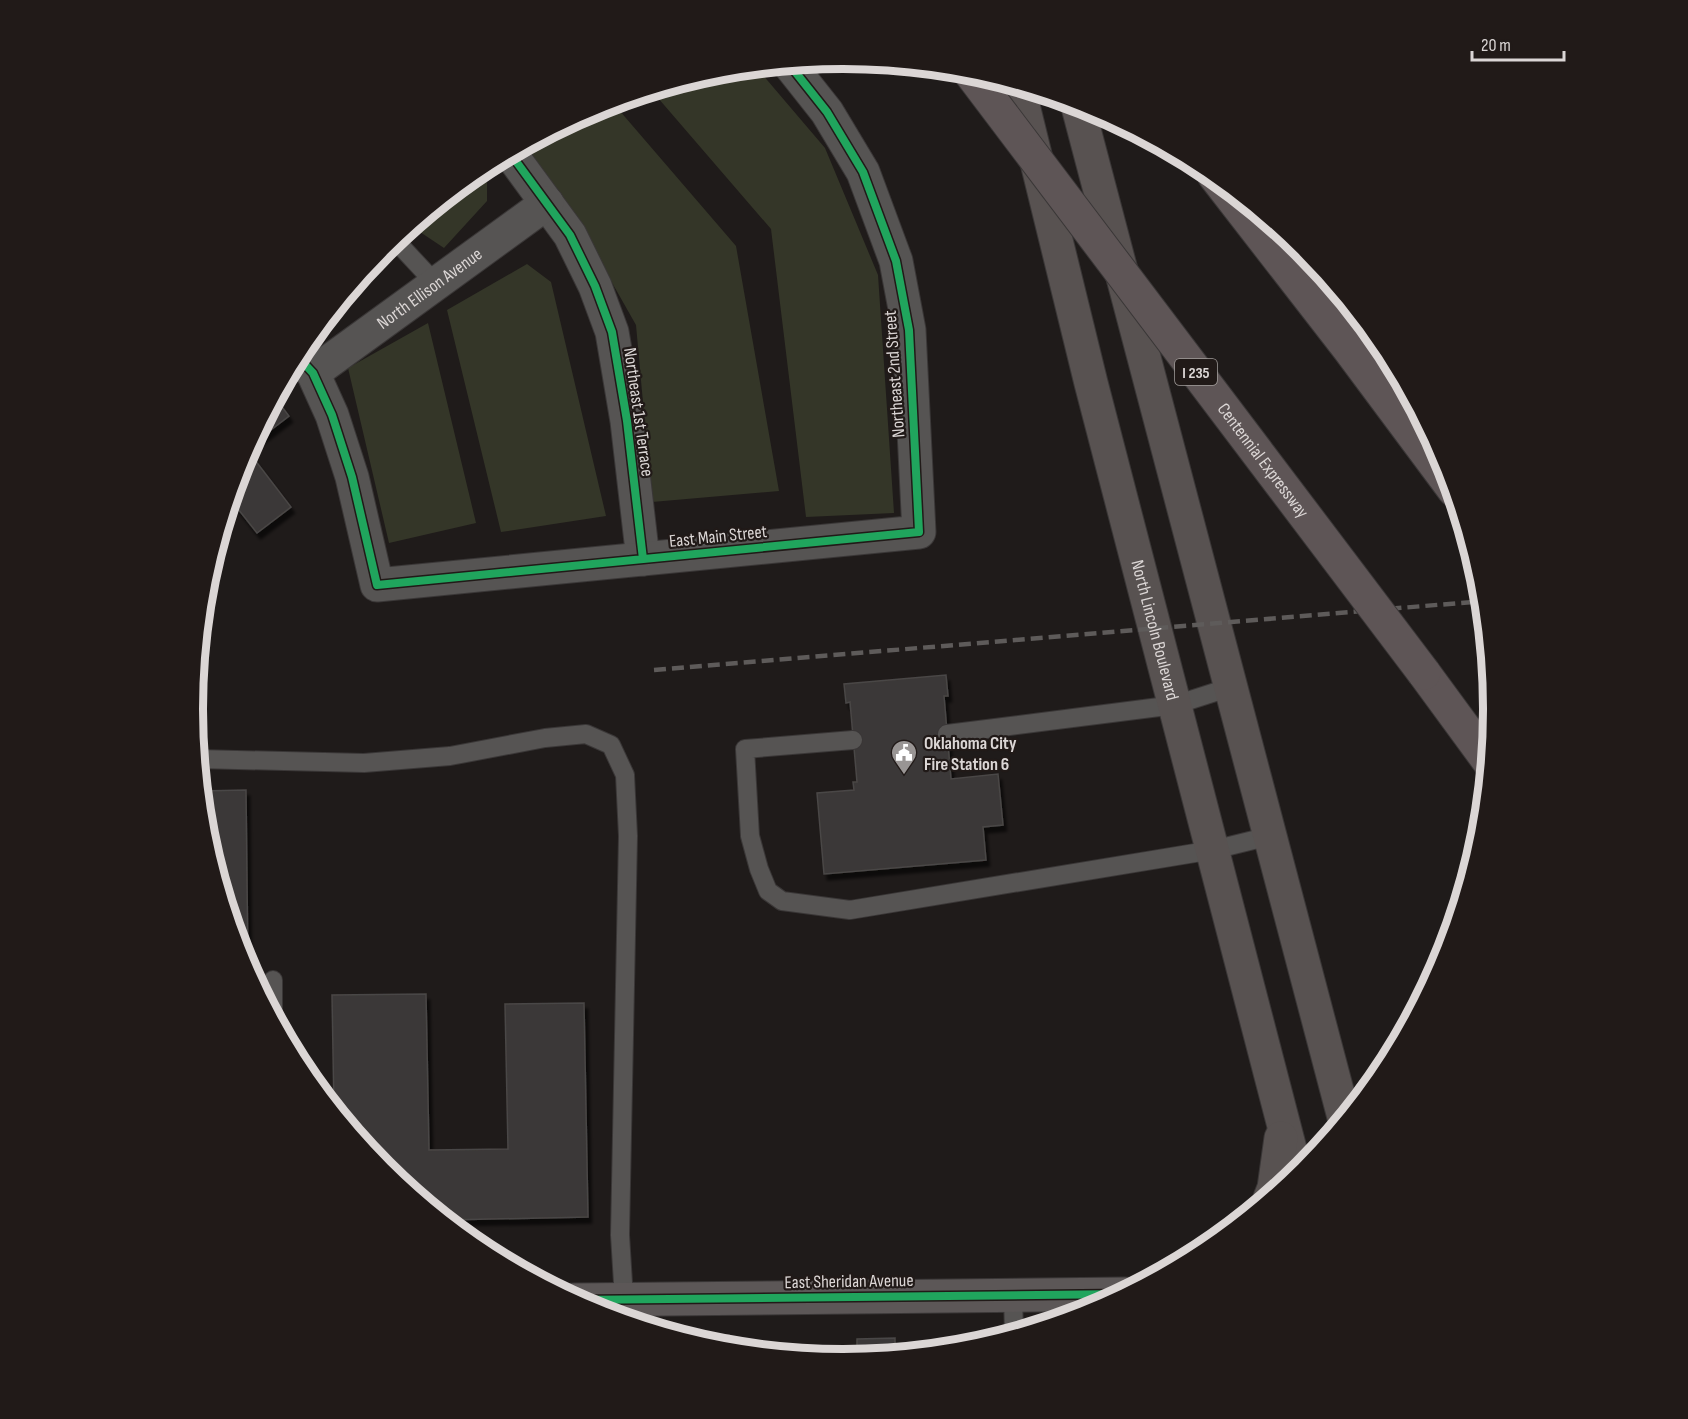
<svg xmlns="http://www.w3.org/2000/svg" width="1688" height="1419" viewBox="0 0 1688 1419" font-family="'Sofia Sans Condensed',sans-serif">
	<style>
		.green { fill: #343628 }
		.building { fill: #3b3837; stroke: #4a4746; stroke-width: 1.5; filter: url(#shadow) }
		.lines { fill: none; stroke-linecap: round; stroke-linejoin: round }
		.lane-casing { stroke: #3a3737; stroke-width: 20 }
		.street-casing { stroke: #3a3737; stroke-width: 35 }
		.secondary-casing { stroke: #3a3737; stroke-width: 35 }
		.primary-casing { stroke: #3a3737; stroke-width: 35 }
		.highway-casing { stroke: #3a3737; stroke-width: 35 }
		.lane { stroke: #565453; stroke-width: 18 }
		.street { stroke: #565453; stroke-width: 33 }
		.secondary { stroke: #5c5757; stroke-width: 33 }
		.primary { stroke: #585251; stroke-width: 33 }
		.highway { stroke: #5e5556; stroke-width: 33 }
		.rail { stroke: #5e5b5a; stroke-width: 4.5; stroke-dasharray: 12 6; stroke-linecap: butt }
		.highway-bridge-casing { stroke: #3a3737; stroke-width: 35; stroke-linecap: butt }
		.highway-bridge { stroke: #5e5556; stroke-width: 33 }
		.cycleway-casing { stroke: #211a18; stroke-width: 11 }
		.cycleway { stroke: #20a55d; stroke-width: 8 }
		.labels { text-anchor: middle; stroke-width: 4.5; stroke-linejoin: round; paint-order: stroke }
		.shield { fill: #211a18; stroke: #a39e9c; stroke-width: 1.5 }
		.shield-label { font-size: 16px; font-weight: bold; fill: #dbd6d5 }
		.street-label { font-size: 18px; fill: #dbd6d5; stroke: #211a18 }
		.poi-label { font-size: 18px; font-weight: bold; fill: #dbd6d5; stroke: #211a18; text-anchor: start }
		.rim { fill: none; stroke: #dbd6d5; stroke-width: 8 }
	</style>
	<defs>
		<filter id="shadow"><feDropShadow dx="3.5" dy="6" stdDeviation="1.5" flood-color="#0009"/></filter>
	</defs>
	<rect width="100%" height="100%" fill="#1f1b1a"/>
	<path class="green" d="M756 67 825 148 878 275 894 513 806 517 771 229 652 91 717 71Z
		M613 103 736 246 779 491 652 502 636 325 572 212 523 146 595 108Z
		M482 169 487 174V201L444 248 411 226Z
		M527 264 551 282 606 516 501 532 447 310Z
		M428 323 476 523 389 543 348 368Z"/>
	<path class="building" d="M276 399 289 416 250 446Z
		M248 451 291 507 257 533 231 500 243 460Z
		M946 675 948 696H944L951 779 998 774 1003 825 983 827 986 860 824 874 817 793 854 790 853 782H857L850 702 846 703 844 684Z
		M246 790 248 970 242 958 205 836 201 791Z
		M426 994 429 1150 508 1149 505 1004 584 1003 588 1217 445 1220 383 1170 334 1109 332 995Z
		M729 1335V1349L717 1348 693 1341V1336Z
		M895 1338V1349L913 1348V1354L857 1359V1339Z"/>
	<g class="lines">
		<defs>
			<path id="lane" d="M395 240 436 284
				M947 734 1175 705 1231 687
				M853 740 745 749 750 836 759 869 768 891 782 901 850 910 1213 850 1270 836
				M198 759 364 763 450 756 545 738 586 734 611 745 625 775 628 836 620 1235 624 1299
				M273 980V1016
				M1013 1295 1014 1335"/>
			<g id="street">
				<path d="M510 153 570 235 595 286 612 332 627 421 643 559"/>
				<path d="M298 357 313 373 332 415 352 477 377 585 919 532 909 330 896 261 863 172 827 112 789 64"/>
				<path id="s1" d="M313 373 547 203"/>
			</g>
			<path id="secondary" d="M574 1300 1125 1294"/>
			<g id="primary">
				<path id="s2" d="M1018 85 1091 383 1297 1176"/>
				<path d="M1077 103 1345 1121"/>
				<path d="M1270 1198 1274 1188 1281 1138"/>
			</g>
			<path id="highway" d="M1214 175 1349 349 1454 490
				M1327 277 1343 330
				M1424 673 1490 763"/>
		</defs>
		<use href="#lane" class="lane-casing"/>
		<use href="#street" class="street-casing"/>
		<use href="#secondary" class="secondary-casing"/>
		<use href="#primary" class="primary-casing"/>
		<use href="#highway" class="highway-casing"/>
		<use href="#lane" class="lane"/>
		<use href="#street" class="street"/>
		<use href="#secondary" class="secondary"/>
		<use href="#primary" class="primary"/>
		<use href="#highway" class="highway"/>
		<path class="rail" d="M654 670 1484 601"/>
		<defs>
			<g id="highway-bridge">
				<path id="s3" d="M969 71 1424 673"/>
			</g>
		</defs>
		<use href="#highway-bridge" class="highway-bridge-casing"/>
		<use href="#highway-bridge" class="highway-bridge"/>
		<defs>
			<path id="cycleway" d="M510 153 570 235 595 286 612 332 627 421 643 559
				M298 357 313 373 332 415 352 477 377 585 919 532 909 330 896 261 863 172 827 112 789 64
				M574 1300 1125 1294"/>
		</defs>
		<use href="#cycleway" class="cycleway-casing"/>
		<use href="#cycleway" class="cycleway"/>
	</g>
	<defs>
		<symbol id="civic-pin" viewBox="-11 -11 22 30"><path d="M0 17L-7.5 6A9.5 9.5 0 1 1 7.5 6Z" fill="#999594" stroke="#211a18"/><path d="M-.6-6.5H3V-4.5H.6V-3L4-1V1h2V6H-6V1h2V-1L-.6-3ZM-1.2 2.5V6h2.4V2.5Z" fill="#fff"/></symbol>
	</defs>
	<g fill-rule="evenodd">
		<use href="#civic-pin" x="889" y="738" width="30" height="40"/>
	</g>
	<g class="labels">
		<rect class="shield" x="1175" y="359" width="42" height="26" rx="4.5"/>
		<g class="shield-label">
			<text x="1196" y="378">I 235</text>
		</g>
		<g class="street-label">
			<text dy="6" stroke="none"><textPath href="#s1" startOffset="144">North Ellison Avenue</textPath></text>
			<text transform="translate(894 374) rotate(-94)" y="6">Northeast 2nd Street</text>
			<text transform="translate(639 412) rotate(82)" y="6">Northeast 1st Terrace</text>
			<text dy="6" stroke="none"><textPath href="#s3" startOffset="488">Centennial Expressway</textPath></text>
			<text transform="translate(718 536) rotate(-6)" y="6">East Main Street</text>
			<text dy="6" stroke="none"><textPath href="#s2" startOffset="562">North Lincoln Boulevard</textPath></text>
			<text transform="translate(849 1281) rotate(-1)" y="6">East Sheridan Avenue</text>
		</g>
		<g class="poi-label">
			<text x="924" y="749">Oklahoma City<tspan x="924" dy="21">Fire Station 6</tspan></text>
		</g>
	</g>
	<path d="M0 0H1688V1419H0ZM203 709a640 640 0 1 1 1280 0a640 640 0 1 1-1280 0Z" fill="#211a18" fill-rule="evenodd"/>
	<path class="rim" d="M203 709a640 640 0 1 1 1280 0a640 640 0 1 1-1280 0Z"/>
	<path d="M1472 51v9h92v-9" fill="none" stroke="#dbd6d5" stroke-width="3"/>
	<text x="1481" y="51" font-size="18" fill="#dbd6d5" stroke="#211a18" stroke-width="4.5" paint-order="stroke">20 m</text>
</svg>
